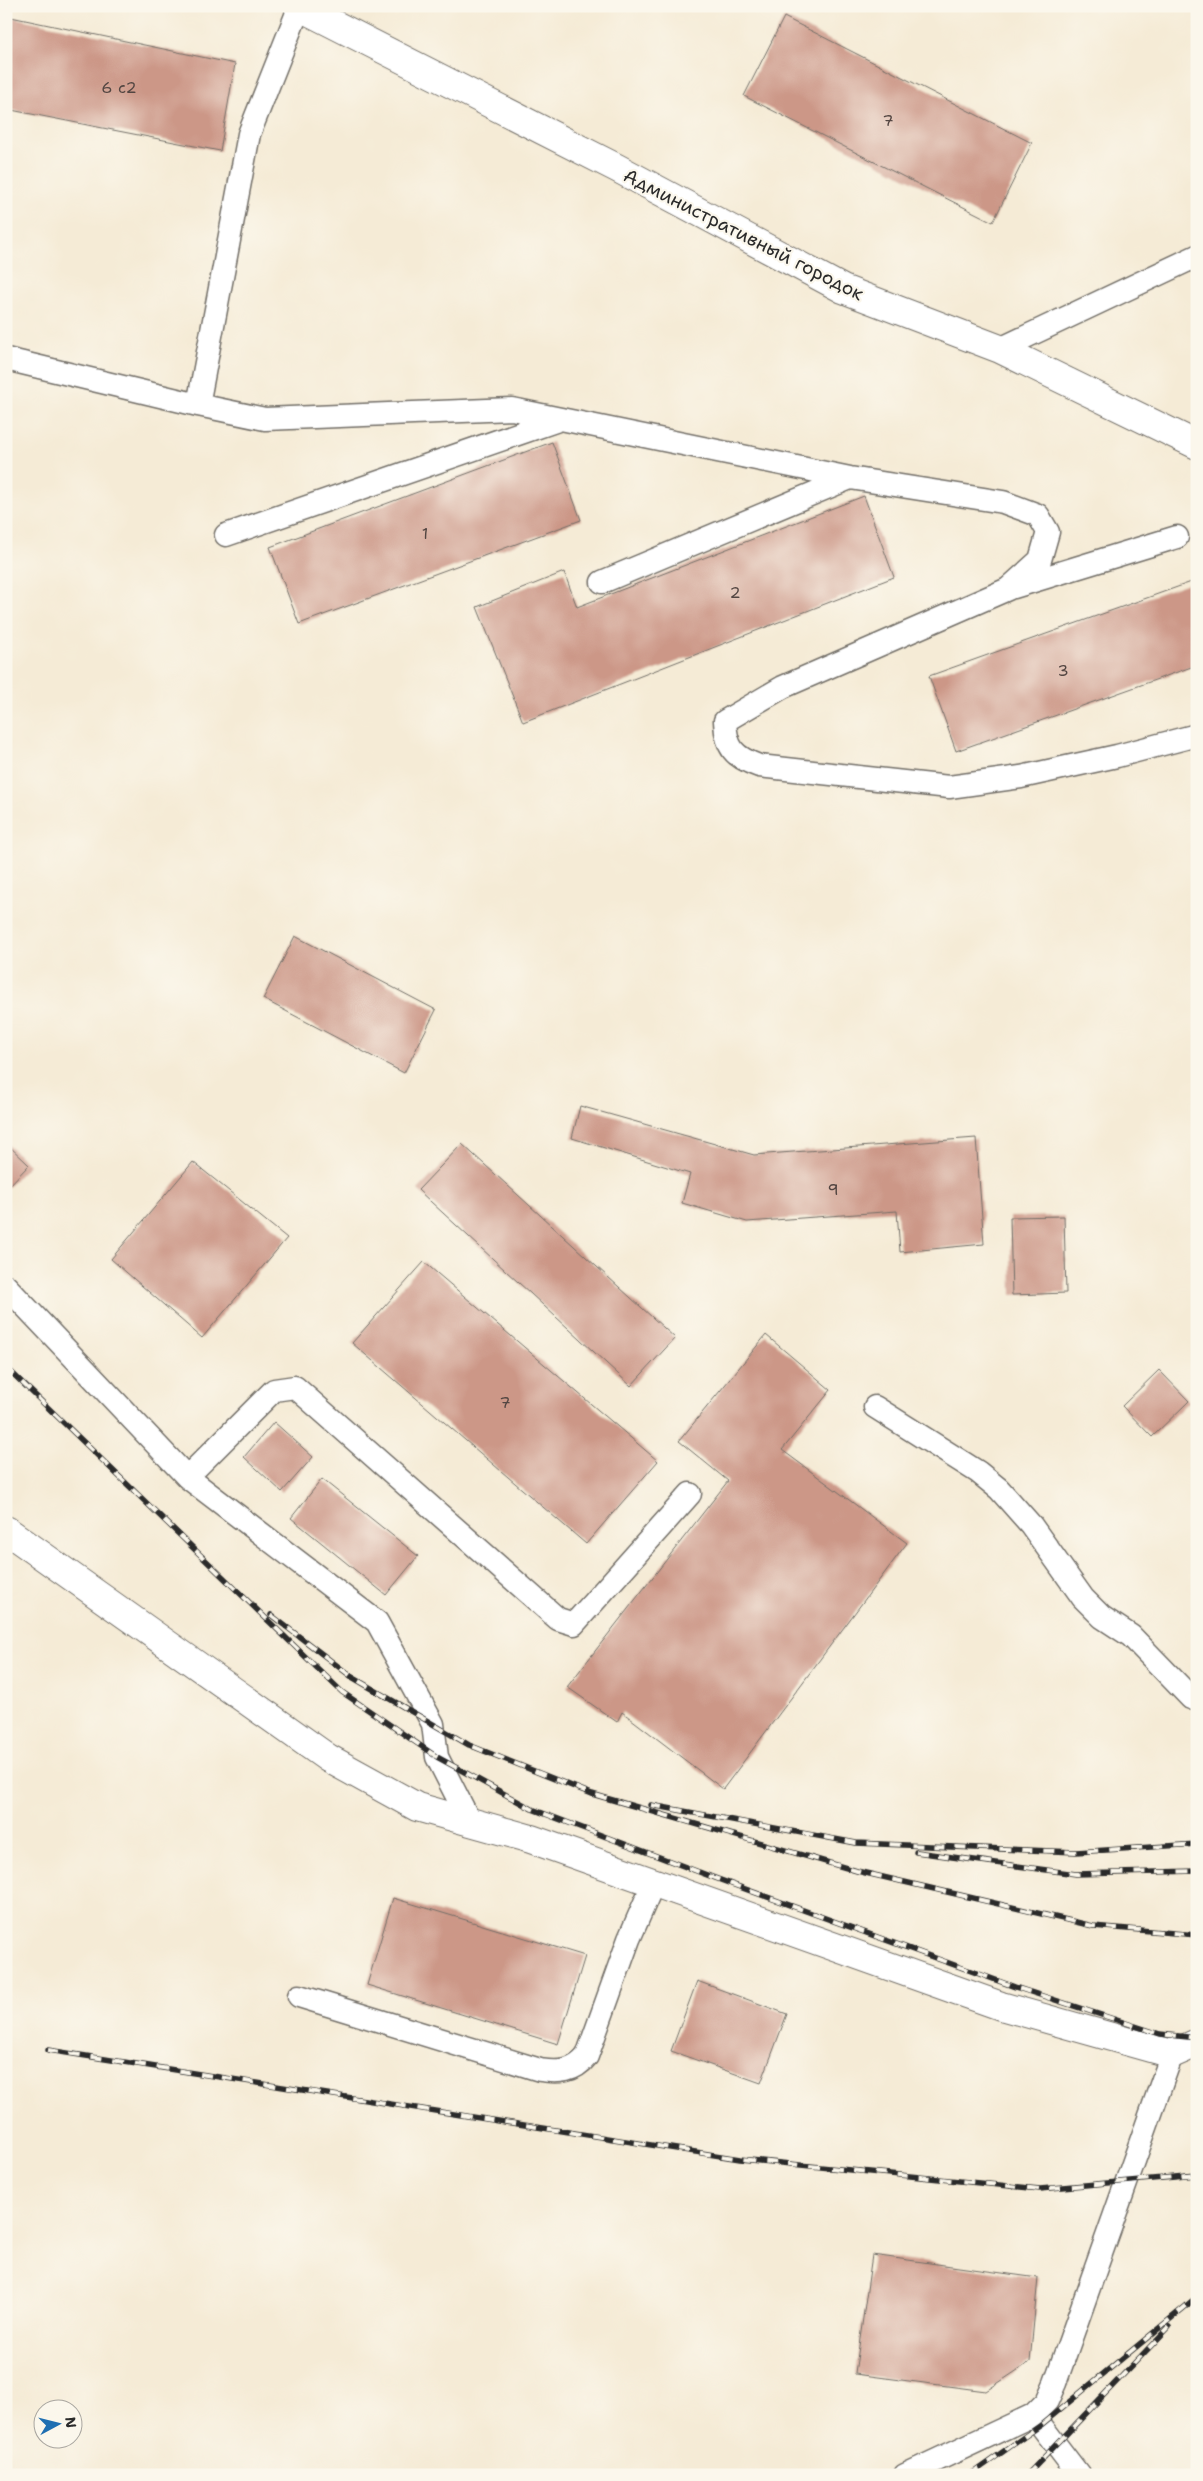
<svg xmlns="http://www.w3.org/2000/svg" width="1203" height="2481" viewBox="0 0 1203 2481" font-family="'Shantell Sans',sans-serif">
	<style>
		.building { fill: #cc9787 }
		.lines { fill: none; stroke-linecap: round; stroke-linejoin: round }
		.service-casing { stroke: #726e67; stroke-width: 25 }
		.minor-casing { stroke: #726e67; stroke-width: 30 }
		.service { stroke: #fff; stroke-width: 22 }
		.minor { stroke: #fff; stroke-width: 28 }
		.rail-casing { stroke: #2b2b2b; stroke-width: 5.5 }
		.rail { stroke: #fbf7ec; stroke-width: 4; stroke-dasharray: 11; stroke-linecap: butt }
		.labels { text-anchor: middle; stroke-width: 4.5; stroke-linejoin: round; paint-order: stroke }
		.number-label { font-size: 16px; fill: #534642 }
		.street-label { font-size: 19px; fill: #2b2b2b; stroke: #fbf7ec }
	</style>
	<rect width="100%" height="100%" fill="#fbf7ec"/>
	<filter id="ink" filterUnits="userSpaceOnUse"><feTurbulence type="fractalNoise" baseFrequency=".02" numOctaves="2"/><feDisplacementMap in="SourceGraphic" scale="10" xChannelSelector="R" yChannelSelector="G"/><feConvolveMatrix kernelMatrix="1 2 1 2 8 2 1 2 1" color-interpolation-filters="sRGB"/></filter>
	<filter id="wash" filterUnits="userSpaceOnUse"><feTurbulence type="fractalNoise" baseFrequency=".0096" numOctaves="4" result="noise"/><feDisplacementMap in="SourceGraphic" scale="20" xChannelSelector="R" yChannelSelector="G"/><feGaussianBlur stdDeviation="1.12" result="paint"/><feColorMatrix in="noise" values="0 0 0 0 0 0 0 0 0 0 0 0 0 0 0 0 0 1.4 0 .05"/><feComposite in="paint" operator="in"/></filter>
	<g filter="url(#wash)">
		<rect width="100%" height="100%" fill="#f5ebd6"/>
		<g id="blocks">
			<path class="building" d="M6 16 235 64 220 151 6 109Z
				M784 17 1032 143 993 222 744 96Z
				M552 442 581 520 299 624 270 547Z
				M864 496 894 577 523 722 477 607 564 572 577 607Z
				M1197 580V665L956 751 929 676Z
				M295 936 436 1010 404 1073 263 999Z
				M580 1106 754 1155 976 1138 984 1244 900 1252 897 1211 747 1222 682 1203 690 1174 572 1138Z
				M6 1143 29 1165 6 1189Z
				M462 1144 675 1338 631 1386 418 1190Z
				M193 1162 287 1238 202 1338 111 1259Z
				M1064 1216 1066 1293 1012 1295 1010 1217Z
				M424 1262 658 1461 586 1544 352 1343Z
				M766 1335 831 1390 782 1450 907 1543 723 1789 622 1712 617 1722 567 1687 728 1481 679 1441Z
				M1159 1370 1189 1401 1152 1437 1122 1406Z
				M274 1422 313 1457 282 1492 244 1457Z
				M322 1479 418 1556 386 1595 291 1518Z
				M393 1898 585 1956 558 2044 367 1985Z
				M697 1981 787 2014 761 2083 671 2051Z
				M872 2255 1038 2278 1030 2362 986 2391 855 2374Z"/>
		</g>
	</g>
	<g filter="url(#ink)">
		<use href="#blocks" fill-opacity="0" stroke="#726e67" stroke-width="1"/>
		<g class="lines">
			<defs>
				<path id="service" d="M299 8 249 134 198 405 265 419 512 409 850 478 1003 502 1038 515 1048 532 1040 560 1008 589 783 687 725 721C726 748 734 757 759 766L949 787 1021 777 1117 756 1197 735
					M1000 349 1197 256
					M6 359 198 405
					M226 535 561 419
					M602 582 850 478
					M1014 587 1177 537
					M6 1286 187 1477 377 1622 433 1724 437 1757 470 1822
					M875 1407 978 1472 999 1489 1031 1525 1083 1598 1102 1617 1131 1636 1191 1698 1197 1700
					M187 1477 274 1390 295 1387 558 1619 574 1624 690 1494
					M299 1996 540 2070C559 2073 574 2072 587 2056L629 1939 654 1882
					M1033 2415 1079 2475
					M905 2475 1033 2415 1047 2401 1055 2383 1172 2054"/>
				<path id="minor" d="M298 6 617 168 843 289 1000 349 1197 445
					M6 1530 328 1758 417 1807 531 1839 1001 2006 1172 2054 1197 2043"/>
			</defs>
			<use href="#service" class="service-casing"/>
			<use href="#minor" class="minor-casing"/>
			<use href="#service" class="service"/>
			<use href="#minor" class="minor"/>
			<defs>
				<path id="rail" d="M6 1367 342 1692 437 1757 532 1809 715 1878 1015 1987 1160 2034 1197 2038
					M271 1615 352 1677 469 1745 592 1794 857 1871 1093 1926 1197 1935
					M651 1805 856 1843 1076 1852 1197 1844
					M916 1852 1076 1874 1197 1871
					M48 2050 740 2159 1040 2189 1197 2175
					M970 2475 1041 2425 1197 2297
					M1027 2475 1169 2327"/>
			</defs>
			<use href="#rail" class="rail-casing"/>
			<use href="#rail" class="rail"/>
		</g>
	</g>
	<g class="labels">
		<g class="number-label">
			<text x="119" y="93">6 с2</text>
			<text x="888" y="126">7</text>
			<text x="425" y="539">1</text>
			<text x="735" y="598">2</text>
			<text x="1063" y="676">3</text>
			<text x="833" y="1195">9</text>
			<text x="505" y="1408">7</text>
		</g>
		<g class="street-label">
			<text transform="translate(744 234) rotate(27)" y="7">Административный городок</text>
		</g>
	</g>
	<rect width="1203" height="2481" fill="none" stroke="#fbf7ec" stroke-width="25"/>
	<g transform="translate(58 2424) rotate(83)"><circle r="24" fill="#fbf7ec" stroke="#a8a59f"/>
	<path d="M0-4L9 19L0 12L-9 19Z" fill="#1f6fb2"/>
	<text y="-8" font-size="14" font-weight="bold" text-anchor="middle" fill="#2b2b2b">N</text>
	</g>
</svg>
